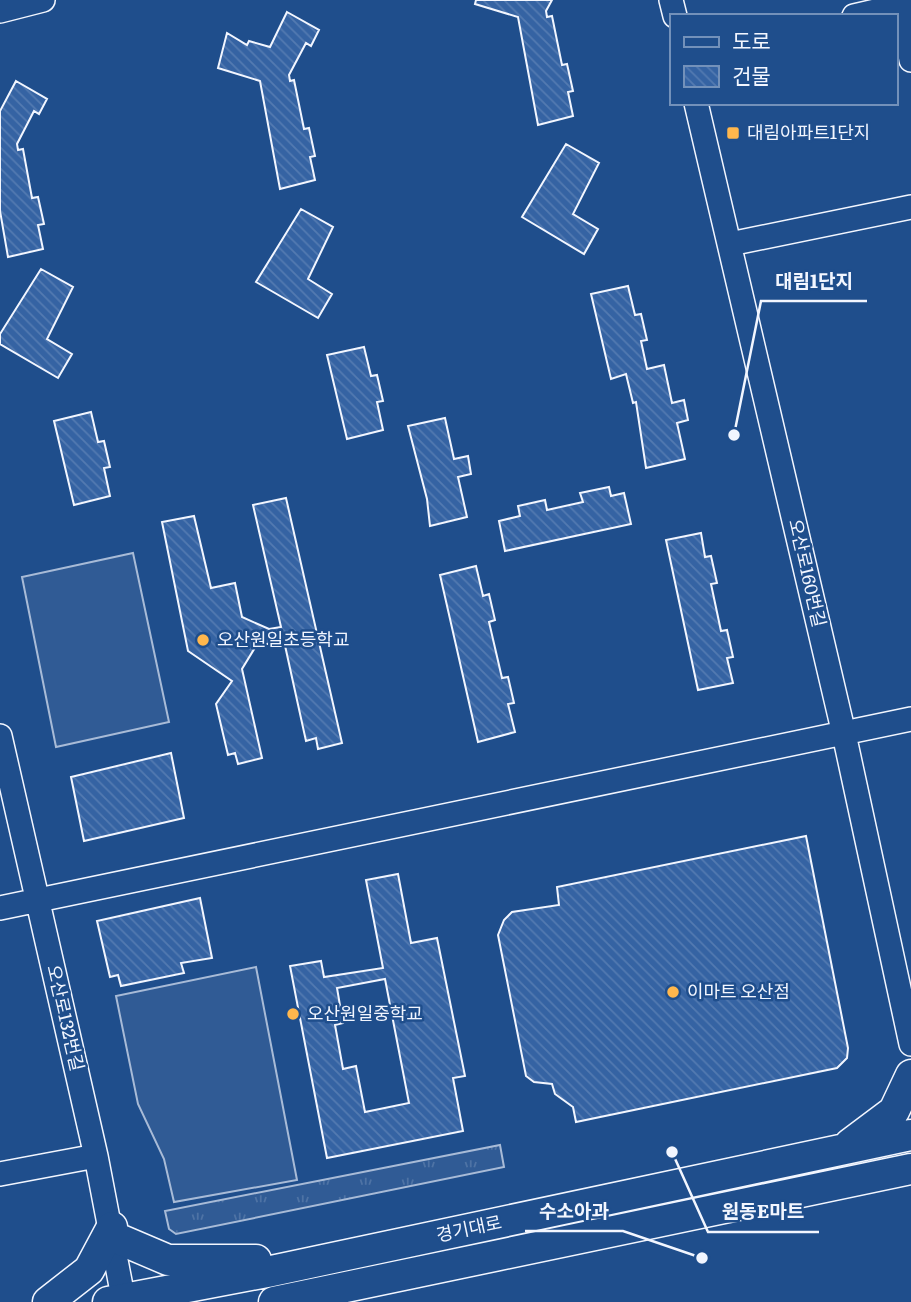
<svg xmlns="http://www.w3.org/2000/svg" width="911" height="1302" viewBox="0 0 911 1302" font-family="Literata,'Noto Sans KR',serif">
	<style>
		.grass { fill: url(#grass-tufts); stroke: #a8bbd7; stroke-width: 2 }
		.pitch { fill: #305b95; stroke: #a8bbd7; stroke-width: 2 }
		.building { fill: url(#building-back-hatch); stroke: #f2f6ff; stroke-width: 2; fill-rule: evenodd }
		.lines { fill: none; stroke-linecap: round; stroke-linejoin: round }
		.minor-casing { stroke: #f2f6ff; stroke-width: 26 }
		.major-casing { stroke: #f2f6ff; stroke-width: 33 }
		.minor { stroke: #1f4e8c; stroke-width: 23 }
		.major { stroke: #1f4e8c; stroke-width: 30 }
		.poi-dot { fill: #ffb74d; stroke: #1f4e8c; stroke-width: 2.5 }
		.labels { text-anchor: middle; stroke-width: 5; stroke-linejoin: round; paint-order: stroke }
		.poi-label { font-size: 18px; fill: #f2f6ff; stroke: #1f4e8c; text-anchor: start }
		.street-label { font-size: 18px; fill: #f2f6ff; stroke: #1f4e8c }
		.leader { fill: none; stroke: #f2f6ff; stroke-width: 2.5 }
		.callout-dot { fill: #f2f6ff; stroke: #1f4e8c; stroke-width: 2.5 }
		.callout-label { font-size: 19px; text-anchor: middle; font-weight: bold; fill: #f2f6ff; stroke: #1f4e8c; stroke-width: 5; stroke-linejoin: round; paint-order: stroke }
	</style>
	<defs>
		<pattern id="grass-tufts" width="24" height="20" patternUnits="userSpaceOnUse" patternTransform="scale(1.75)"><rect width="24" height="20" fill="#305b95"/><path d="M3 7l-1-3M5 7V3M7 7l1-3M15 17l-1-3M17 17v-4M19 17l1-3" fill="none" stroke="#4e73a5"/></pattern>
		<pattern id="building-back-hatch" width="6" height="6" patternUnits="userSpaceOnUse" patternTransform="scale(1.75)"><rect width="6" height="6" fill="#3563a3"/><path d="M-1 5l2 2M0 0l6 6M5-1l2 2" fill="none" stroke="#537ab1"/></pattern>
	</defs>
	<rect width="100%" height="100%" fill="#1f4e8c"/>
	<path class="grass" d="M500 1145 504 1167 176 1234 169 1229 165 1211Z"/>
	<path class="pitch" d="M133 553 169 722 56 747 22 577Z
		M256 967 297 1180 174 1202 164 1159 138 1104 116 996Z"/>
	<path class="building" d="M476 0H552L546 11 547 17 552 16 562 65 567 64 573 91 568 92 573 116 538 125 518 17 475 4Z
		M287 12 319 30 311 46 306 43 289 75 290 81 294 80 304 129 309 128 315 156 310 157 315 180 280 189 260 81 218 68 227 33 247 45 249 41 270 47Z
		M16 81 47 99 39 114 34 111 17 144 18 150 23 149 32 198 38 197 44 224 38 225 43 249 8 257 0 211V111Z
		M566 144 599 163 573 214 598 229 584 254 522 217Z
		M301 209 333 227 308 279 332 294 318 318 256 282Z
		M41 269 73 287 47 339 72 354 58 378 0 344V334Z
		M628 286 635 315 641 314 647 340 641 341 647 369 664 365 672 403 684 400 688 420 677 423 685 459 646 468 636 402 633 403 626 374 611 379 591 294Z
		M364 347 371 376 377 375 383 401 377 402 383 430 347 439 327 355Z
		M91 412 98 442 104 441 110 467 104 468 110 496 74 505 54 421Z
		M445 418 454 459 468 456 471 474 458 477 467 517 430 526 427 499 408 426Z
		M609 487 611 496 624 493 631 524 505 551 499 521 520 516 518 506 545 500 547 510 583 502 580 493Z
		M286 498 342 743 318 749 316 738 306 741 284 641 256 646 242 669 262 758 238 764 235 753 228 755 216 704 232 681 188 651 162 522 194 516 211 588 235 583 242 617 269 629 281 627 253 505Z
		M701 533 705 557 711 556 717 583 711 584 721 631 727 630 733 657 727 658 733 683 698 690 666 540Z
		M476 566 483 596 489 594 495 620 489 622 502 678 508 677 514 703 508 704 515 732 478 742 440 575Z
		M171 753 184 818 84 841 71 777Z
		M806 836 848 1048 847 1058 837 1068 576 1122 573 1107 555 1094 552 1084 534 1082 526 1076 498 935 504 920 512 912 559 905 557 887Z
		M398 874 411 943 437 938 465 1076 453 1078 463 1131 327 1158 290 966 321 961 324 977 383 968 366 880ZM385 979 409 1103 365 1112 356 1066 343 1069 335 1025 343 1023 337 988Z
		M200 898 212 958 181 963 184 973 121 986 118 975 110 977 97 921Z"/>
	<g class="lines">
		<defs>
			<path id="minor" d="M671 0 675 16
				M0 11 43 0
				M854 16 901 5 911 60
				M696 103 844 734 911 1044
				M730 244 911 207
				M0 736 96 1156 124 1302
				M0 908 911 719
				M0 1174 96 1156"/>
			<path id="major" d="M850 1144 894 1111 911 1075
				M114 1237 168 1260H256
				M48 1302 89 1270 112 1227
				M108 1302 267 1272 911 1135
				M274 1302 911 1169"/>
		</defs>
		<use href="#minor" class="minor-casing"/>
		<use href="#major" class="major-casing"/>
		<use href="#minor" class="minor"/>
		<use href="#major" class="major"/>
	</g>
	<g class="poi-dot">
		<rect x="726" y="126" width="14" height="14" rx="3.5"/>
		<circle cx="203" cy="640" r="7"/>
		<circle cx="673" cy="992" r="7"/>
		<circle cx="293" cy="1014" r="7"/>
	</g>
	<g class="labels">
		<g class="poi-label">
			<text x="747" y="139">대림아파트1단지</text>
			<text x="217" y="646">오산원일초등학교</text>
			<text x="687" y="998">이마트 오산점</text>
			<text x="307" y="1020">오산원일중학교</text>
		</g>
		<g class="street-label">
			<text transform="translate(807 573) rotate(77)" y="6">오산로160번길</text>
			<text transform="translate(65 1018) rotate(77)" y="6">오산로132번길</text>
			<text transform="translate(469 1229) rotate(-12)" y="6">경기대로</text>
		</g>
	</g>
	<path class="leader" d="M734 435L761 301H867M702 1258L623 1231H525M672 1152L708 1232H819"/>
	<g class="callout-dot">
		<circle cx="734" cy="435" r="7"/>
		<circle cx="702" cy="1258" r="7"/>
		<circle cx="672" cy="1152" r="7"/>
	</g>
	<g class="callout-label">
		<text x="814" y="288">대림1단지</text>
		<text x="574" y="1218">수소아과</text>
		<text x="763" y="1218">원동E마트</text>
	</g>
	<rect x="670" y="14" width="228" height="91" fill="#1f4e8c" stroke="#7391ba" stroke-width="2"/>
	<rect x="684" y="37" width="35" height="10" fill="#1f4e8c" stroke="#7391ba" stroke-width="2"/>
	<text x="732" y="49" font-size="21" fill="#f2f6ff">도로</text>
	<rect x="684" y="66" width="35" height="21" fill="url(#building-back-hatch)" stroke="#7391ba" stroke-width="2"/>
	<text x="732" y="84" font-size="21" fill="#f2f6ff">건물</text>
</svg>
